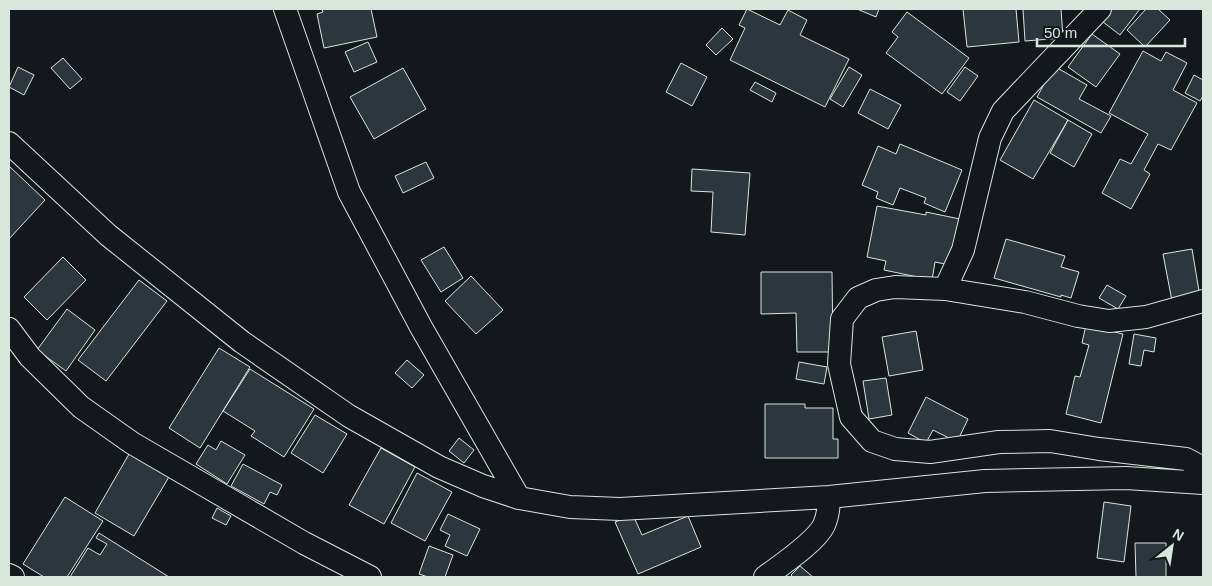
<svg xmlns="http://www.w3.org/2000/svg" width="1212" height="586" viewBox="0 0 1212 586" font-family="Arial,sans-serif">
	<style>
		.building { fill: #2c363c; stroke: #d8e6dc }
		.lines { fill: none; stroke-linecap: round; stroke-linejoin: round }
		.minor-casing { stroke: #d8e6dc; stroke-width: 24 }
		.minor { stroke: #14181c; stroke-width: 22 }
	</style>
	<rect width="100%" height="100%" fill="#14181c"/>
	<path class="building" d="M322 9H371L377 37 324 48 317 14 323 12Z
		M747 9 780 25 788 10 807 20 800 35 849 59 825 107 730 60 745 28 739 25Z
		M857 9H879L876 17Z
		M963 9H1016L1019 42 967 47Z
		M1023 9H1061L1063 38 1025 41Z
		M1099 9H1140L1120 35 1094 15Z
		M1146 9H1158L1170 20 1145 47 1127 30Z
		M907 12 969 58 942 94 886 53 898 37 892 32Z
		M722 28 733 39 716 55 706 45Z
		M1092 34 1120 54 1096 87 1068 67Z
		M368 42 377 62 354 72 345 52Z
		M1143 51 1161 61 1166 52 1187 63 1173 90 1197 103 1171 150 1158 144 1144 170 1150 174 1131 209 1102 193 1120 159 1131 164 1148 134 1109 113Z
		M63 58 82 79 70 89 51 68Z
		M681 63 707 77 692 106 666 92Z
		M1054 66 1087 85 1079 99 1111 116 1101 133 1037 97Z
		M18 67 34 75 24 95 9 87Z
		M849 67 862 75 843 107 830 99Z
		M965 67 978 76 960 101 947 92Z
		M403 68 426 109 374 139 350 97Z
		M1194 75 1203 80V96L1200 101 1185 93Z
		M755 82 776 93 772 102 750 90Z
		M870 89 901 105 888 129 858 113Z
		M1034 100 1068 120 1033 179 1000 160Z
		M1068 120 1092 134 1074 167 1050 153Z
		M900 144 962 170 945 212 924 203 926 198 900 188 893 205 876 198 878 192 862 185 878 146 896 154Z
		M426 162 434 178 403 193 395 176Z
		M9 166 45 200 9 239Z
		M692 169 750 173 745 235 711 232 713 192 691 191Z
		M877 206 926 215V212L960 219 950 265 935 262 932 280 884 270 886 261 867 257Z
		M1006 239 1065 256 1061 267 1079 272 1071 298 1061 295V297L994 278Z
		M444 247 463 278 441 292 421 260Z
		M1192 249 1200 297 1172 301 1163 254Z
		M63 257 86 280 47 320 24 297Z
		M761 272H832L833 352H797L796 313 761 314Z
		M471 276 503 310 476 334 445 301Z
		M139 280 167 301 106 381 78 360Z
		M1107 285 1126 296 1118 309 1099 298Z
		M67 309 95 330 66 371 37 350Z
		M1086 325 1123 334 1101 423 1066 414 1075 376 1080 377 1089 345 1082 343Z
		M916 331 923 370 889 376 882 337Z
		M1134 334 1156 338 1154 352 1144 350 1141 366 1129 364Z
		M219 348 250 367 200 448 169 428Z
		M407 360 424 375 412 388 395 373Z
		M799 362 827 367 824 384 796 379Z
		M250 369 314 409 284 457 251 436 255 431 223 411Z
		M886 378 892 415 869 419 863 381Z
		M926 397 968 419 957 442 933 430 926 443 908 433Z
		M765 404H805V408H833V439H838V458H765Z
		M315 415 347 434 323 473 291 453Z
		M459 438 474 450 464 463 449 451Z
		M221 441 245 455 227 484 196 464 208 445 216 450Z
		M136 442 176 465 134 536 95 513Z
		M381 448 415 467 384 524 349 505Z
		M243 464 282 485 277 495 270 492 264 504 231 486Z
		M417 473 452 492 425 541 391 523Z
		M65 497 103 521 67 577H44L23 564Z
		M1104 502 1131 506 1124 562 1097 558Z
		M217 508 231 516 226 525 212 518Z
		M448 514 480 529 467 556 445 546 450 535 440 530Z
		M633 515 642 535 688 516 701 547 638 574 615 522Z
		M99 533 169 577H70L88 548 100 555 107 544 96 538Z
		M1135 543H1166V577H1136Z
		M429 546 453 555 445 577H428L419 574Z
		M800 566 813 577H793L791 575Z"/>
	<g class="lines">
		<defs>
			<path id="minor" d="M285 9 349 192 421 327 519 498
				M9 143 108 235 242 342 349 416 439 467 483 486 519 498 570 507 620 509 829 497 985 481 1126 478 1203 483
				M945 289 963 250 990 138 1003 111 1100 9
				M1203 301 1146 317 1109 321 1078 316 1025 302 945 289 895 287 876 290 858 298 842 319 839 364 851 417 872 441 895 449 930 452 999 442 1050 441 1099 449 1186 459 1203 468
				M9 329 30 357 81 407 132 443 304 543 370 577
				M9 575 13 577
				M765 577C781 565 816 542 824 525 828 516 829 507 829 497"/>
		</defs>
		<use href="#minor" class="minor-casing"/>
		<use href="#minor" class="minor"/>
	</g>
	<rect width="1212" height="586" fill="none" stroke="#d8e6dc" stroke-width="20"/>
	<g transform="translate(1172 546) rotate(30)" stroke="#14181c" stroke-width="4" paint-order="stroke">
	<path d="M0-4L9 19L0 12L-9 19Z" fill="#d8e6dc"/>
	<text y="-8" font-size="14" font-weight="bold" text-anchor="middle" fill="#d8e6dc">N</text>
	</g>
	<path d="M1037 38v8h148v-8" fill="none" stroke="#d8e6dc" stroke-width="2.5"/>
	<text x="1044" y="38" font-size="15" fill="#d8e6dc" stroke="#14181c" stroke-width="4" paint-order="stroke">50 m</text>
</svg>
